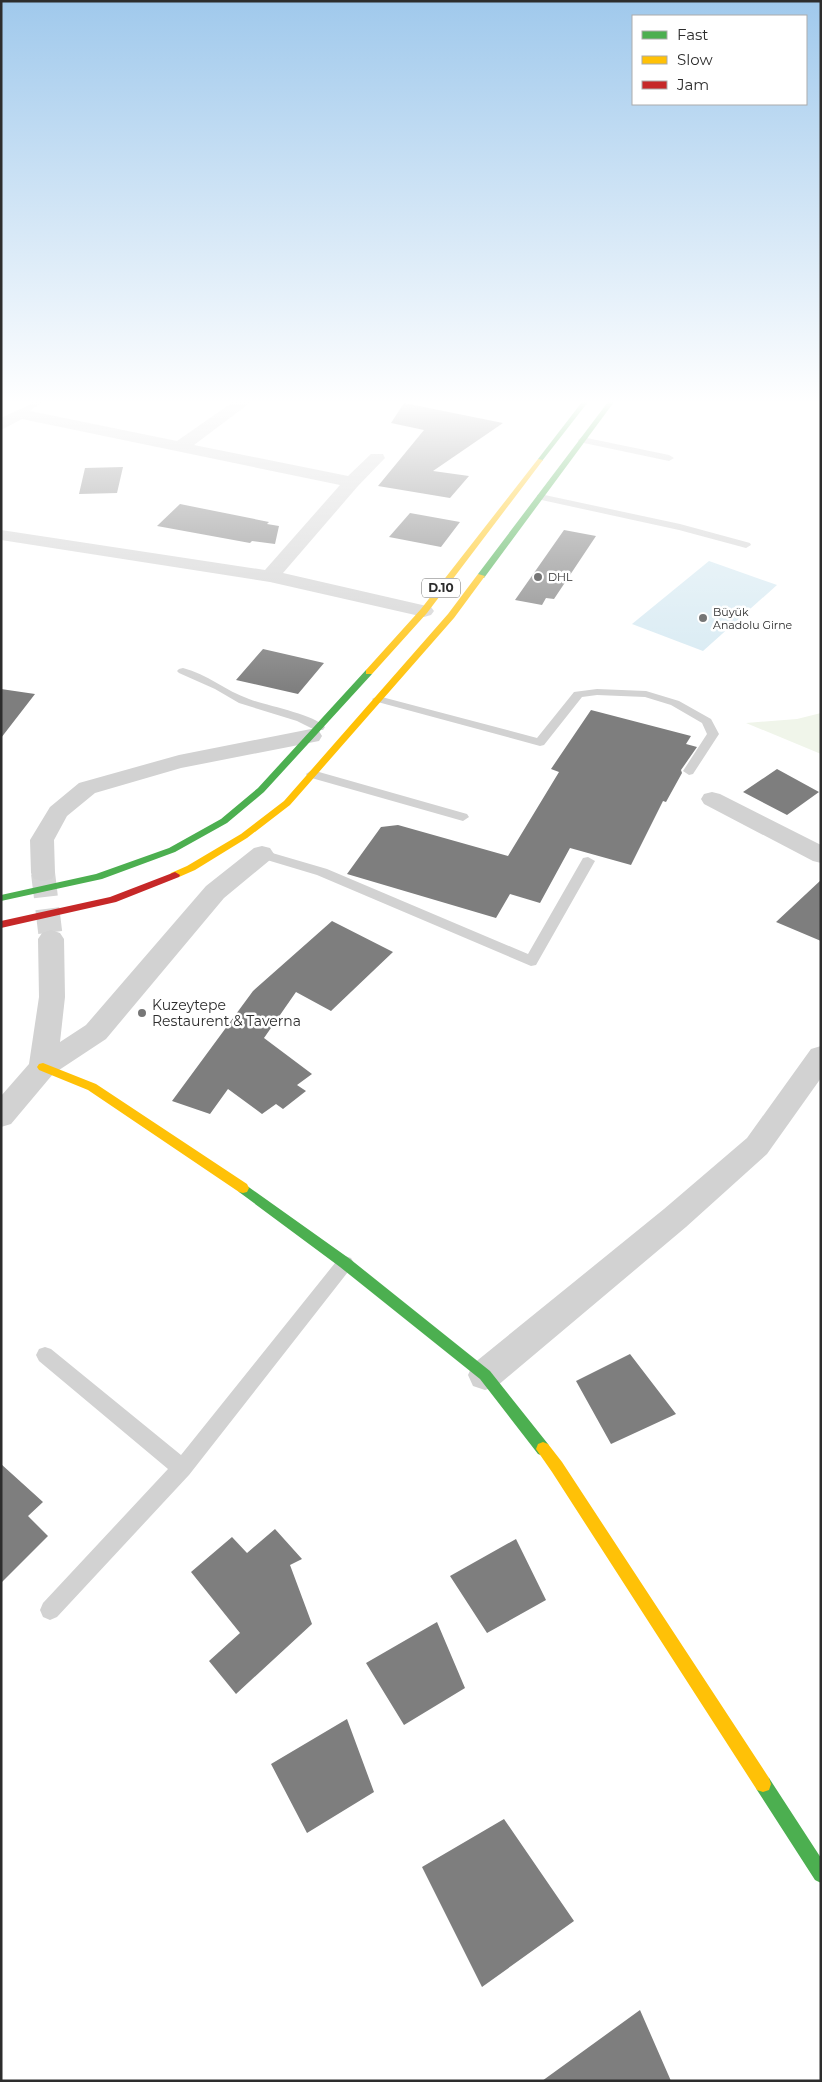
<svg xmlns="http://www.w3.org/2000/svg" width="822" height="2082" viewBox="0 0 822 2082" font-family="Montserrat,sans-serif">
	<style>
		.green { fill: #f0f5ea }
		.water { fill: #d5e9f2 }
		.building { fill: #7e7e7e }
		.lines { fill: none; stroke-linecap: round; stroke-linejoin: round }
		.street-tunnel { stroke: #d5d5d5; stroke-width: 24; stroke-dasharray: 24 12; stroke-linecap: butt }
		.lane { fill: #d2d2d2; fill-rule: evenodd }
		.street { fill: #d2d2d2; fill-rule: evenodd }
		.fast { fill: #4caf50; fill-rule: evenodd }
		.slow { fill: #ffc107; fill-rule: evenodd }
		.jam { fill: #c62828; fill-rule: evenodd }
		.poi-dot { fill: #767676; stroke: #fff; stroke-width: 2 }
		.labels { text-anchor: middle; stroke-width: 5; stroke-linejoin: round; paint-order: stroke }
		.far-poi-label { font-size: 11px; fill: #2d2d2d; stroke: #fff; text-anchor: start }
		.shield { fill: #fff; stroke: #6c6c6c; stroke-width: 1 }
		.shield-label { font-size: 12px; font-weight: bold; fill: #2d2d2d }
		.poi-label { font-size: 14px; fill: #2d2d2d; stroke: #fff; text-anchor: start }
	</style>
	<rect width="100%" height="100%" fill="#fff"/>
	<path class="green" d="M821 713V754L746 723 797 719Z"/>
	<path class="water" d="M709 561 777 585 703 651 632 624Z"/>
	<path class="building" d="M404 403 503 423 433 471 469 476 450 498 378 486 424 430 391 423Z
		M123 467 117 493 79 494 85 468Z
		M180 504 269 522 267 524 279 526 275 544 252 541 250 543 157 526Z
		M410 513 460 522 441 547 389 537Z
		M564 530 596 536 554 599 546 598 542 605 515 600Z
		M263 649 324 663 298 694 236 680Z
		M1 689 35 694 1 738Z
		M591 710 691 736 686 744 697 747 681 770 682 773 666 802 663 801 631 865 570 848 540 903 510 894 496 918 347 874 381 827 398 825 508 856 559 772 551 769Z
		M777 769 819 792 787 815 743 792Z
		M821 880V941L776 922Z
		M332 921 393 952 331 1011 296 992 264 1038 312 1074 297 1085 306 1091 283 1109 276 1104 262 1114 228 1089 210 1114 172 1101 253 991Z
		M630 1354 676 1414 611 1444 576 1381Z
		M1 1464 43 1502 28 1516 48 1536 1 1583Z
		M275 1529 302 1559 290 1565 312 1624 236 1694 209 1661 240 1633 191 1572 232 1537 247 1553Z
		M516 1539 546 1600 487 1633 450 1576Z
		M437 1622 465 1688 404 1725 366 1663Z
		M347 1719 374 1792 307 1833 271 1764Z
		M504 1819 574 1921 482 1987 422 1867Z
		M640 2010 671 2081H542Z"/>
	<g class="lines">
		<path class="street-tunnel" d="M43 873 51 939"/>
		<path class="lane" d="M33 402H42L23 416H17V412Z
			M582 437 669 455 674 458 669 461 579 442 578 440Z
			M540 494 680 524 750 543 751 545 746 548 679 530 537 499V495Z
			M183 668C207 674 226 691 249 699 267 706 314 714 325 727L323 730H315L297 721 239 703 215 689 179 673 177 671 179 669Z
			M597 689 646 691 679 701 711 719 719 734 693 774 689 775 683 771 707 734 702 723 671 705 645 697 597 695 582 697 544 745 540 746 374 701 372 699 378 696 537 738 574 692Z
			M312 770 467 814 469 817 463 821 308 777 306 774Z
			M262 850 327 869 528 954 583 858 588 857 595 861 536 965 531 966 317 875 257 857 255 854 257 851Z
			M345 1256 351 1258 354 1263 351 1268 189 1475 57 1617 50 1620 43 1617 40 1610 43 1603 168 1469 39 1361 36 1355 39 1349 45 1347 51 1349 181 1455 339 1258Z"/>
		<path class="street" d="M233 402H251L194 445 348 476 371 454H383L385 458 358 486 283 573 431 607 434 611 431 615 424 617 270 582 1 540V530L265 570 340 485 22 419 1 430V418L20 409 177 441Z
			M311 729 319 731 322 736 319 741 181 768 95 793 67 816 54 840 55 873 52 879 43 881 34 879 31 873 30 840 50 807 79 783 179 755Z
			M712 792 720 794 821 845V863L813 861 704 804 701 799 704 794Z
			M262 846 270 848 274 854 270 860 224 898 106 1039 53 1074 11 1124 1 1127V1096L29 1064 39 997 38 939 42 933 51 930 60 933 64 939 65 997 60 1042 86 1025 206 886 254 848Z
			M821 1046V1078L767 1154 686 1227 497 1386 485 1390 473 1386 468 1375 473 1364 664 1209 747 1138 811 1049Z"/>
		<path class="fast" d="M582 402H588L542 461H538V459Z
			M608 402H614L484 578H478V574Z
			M369 669 372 670V674L264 792 227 823 175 852 102 879 1 901V895L96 874 169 848 221 819 258 788 366 670Z
			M243 1183 350 1259 490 1371 548 1444 550 1449 548 1454 543 1456 538 1454 480 1379 340 1267 239 1192 237 1188 239 1184Z
			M763 1776 769 1778 821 1858V1883L815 1880 757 1790 755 1784 757 1778Z"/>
		<path class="slow" d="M538 459 543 460 427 613 372 674H366V670L421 609Z
			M478 574 485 576 454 618 290 805 247 838 195 870 179 877H171L170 875 171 873 187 866 241 834 284 801 448 614Z
			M43 1063 96 1084 247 1184 249 1188 247 1192 243 1193 239 1192 88 1090 39 1070 37 1067 39 1064Z
			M543 1442 548 1444 562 1462 769 1778 771 1784 769 1790 763 1792 757 1790 552 1472 536 1449 538 1444Z"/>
		<path class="jam" d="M175 872 180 875 179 877 116 902 1 928V921L110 897Z"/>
	</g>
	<linearGradient id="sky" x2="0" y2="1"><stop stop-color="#a0c9ec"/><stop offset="0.58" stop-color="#fff"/><stop offset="1" stop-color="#fff" stop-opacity="0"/></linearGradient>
	<rect width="822" height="693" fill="url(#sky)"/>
	<g class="poi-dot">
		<circle cx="538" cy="577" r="5"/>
		<circle cx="703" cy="618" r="5"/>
		<circle cx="142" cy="1013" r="5"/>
	</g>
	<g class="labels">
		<g class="far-poi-label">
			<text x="548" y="581">DHL</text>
			<text x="713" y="616">Büyük<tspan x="713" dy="13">Anadolu Girne</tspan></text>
		</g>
		<rect class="shield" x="422" y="578.5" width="38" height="19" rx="4"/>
		<g class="shield-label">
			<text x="441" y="592">D.10</text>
		</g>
		<g class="poi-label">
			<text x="152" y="1010">Kuzeytepe<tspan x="152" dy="16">Restaurent &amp; Taverna</tspan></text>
		</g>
	</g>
	<rect width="822" height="2082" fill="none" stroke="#2d2d2d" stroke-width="5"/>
	<rect x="632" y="15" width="175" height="90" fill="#ffffff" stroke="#ababab"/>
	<rect x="642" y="31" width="25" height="8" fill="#4caf50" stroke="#ababab"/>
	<text x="677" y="40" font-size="15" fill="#2d2d2d">Fast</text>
	<rect x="642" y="56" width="25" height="8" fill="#ffc107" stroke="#ababab"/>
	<text x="677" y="65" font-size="15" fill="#2d2d2d">Slow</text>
	<rect x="642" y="81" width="25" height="8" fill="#c62828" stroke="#ababab"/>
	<text x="677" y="90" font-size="15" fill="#2d2d2d">Jam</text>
</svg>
